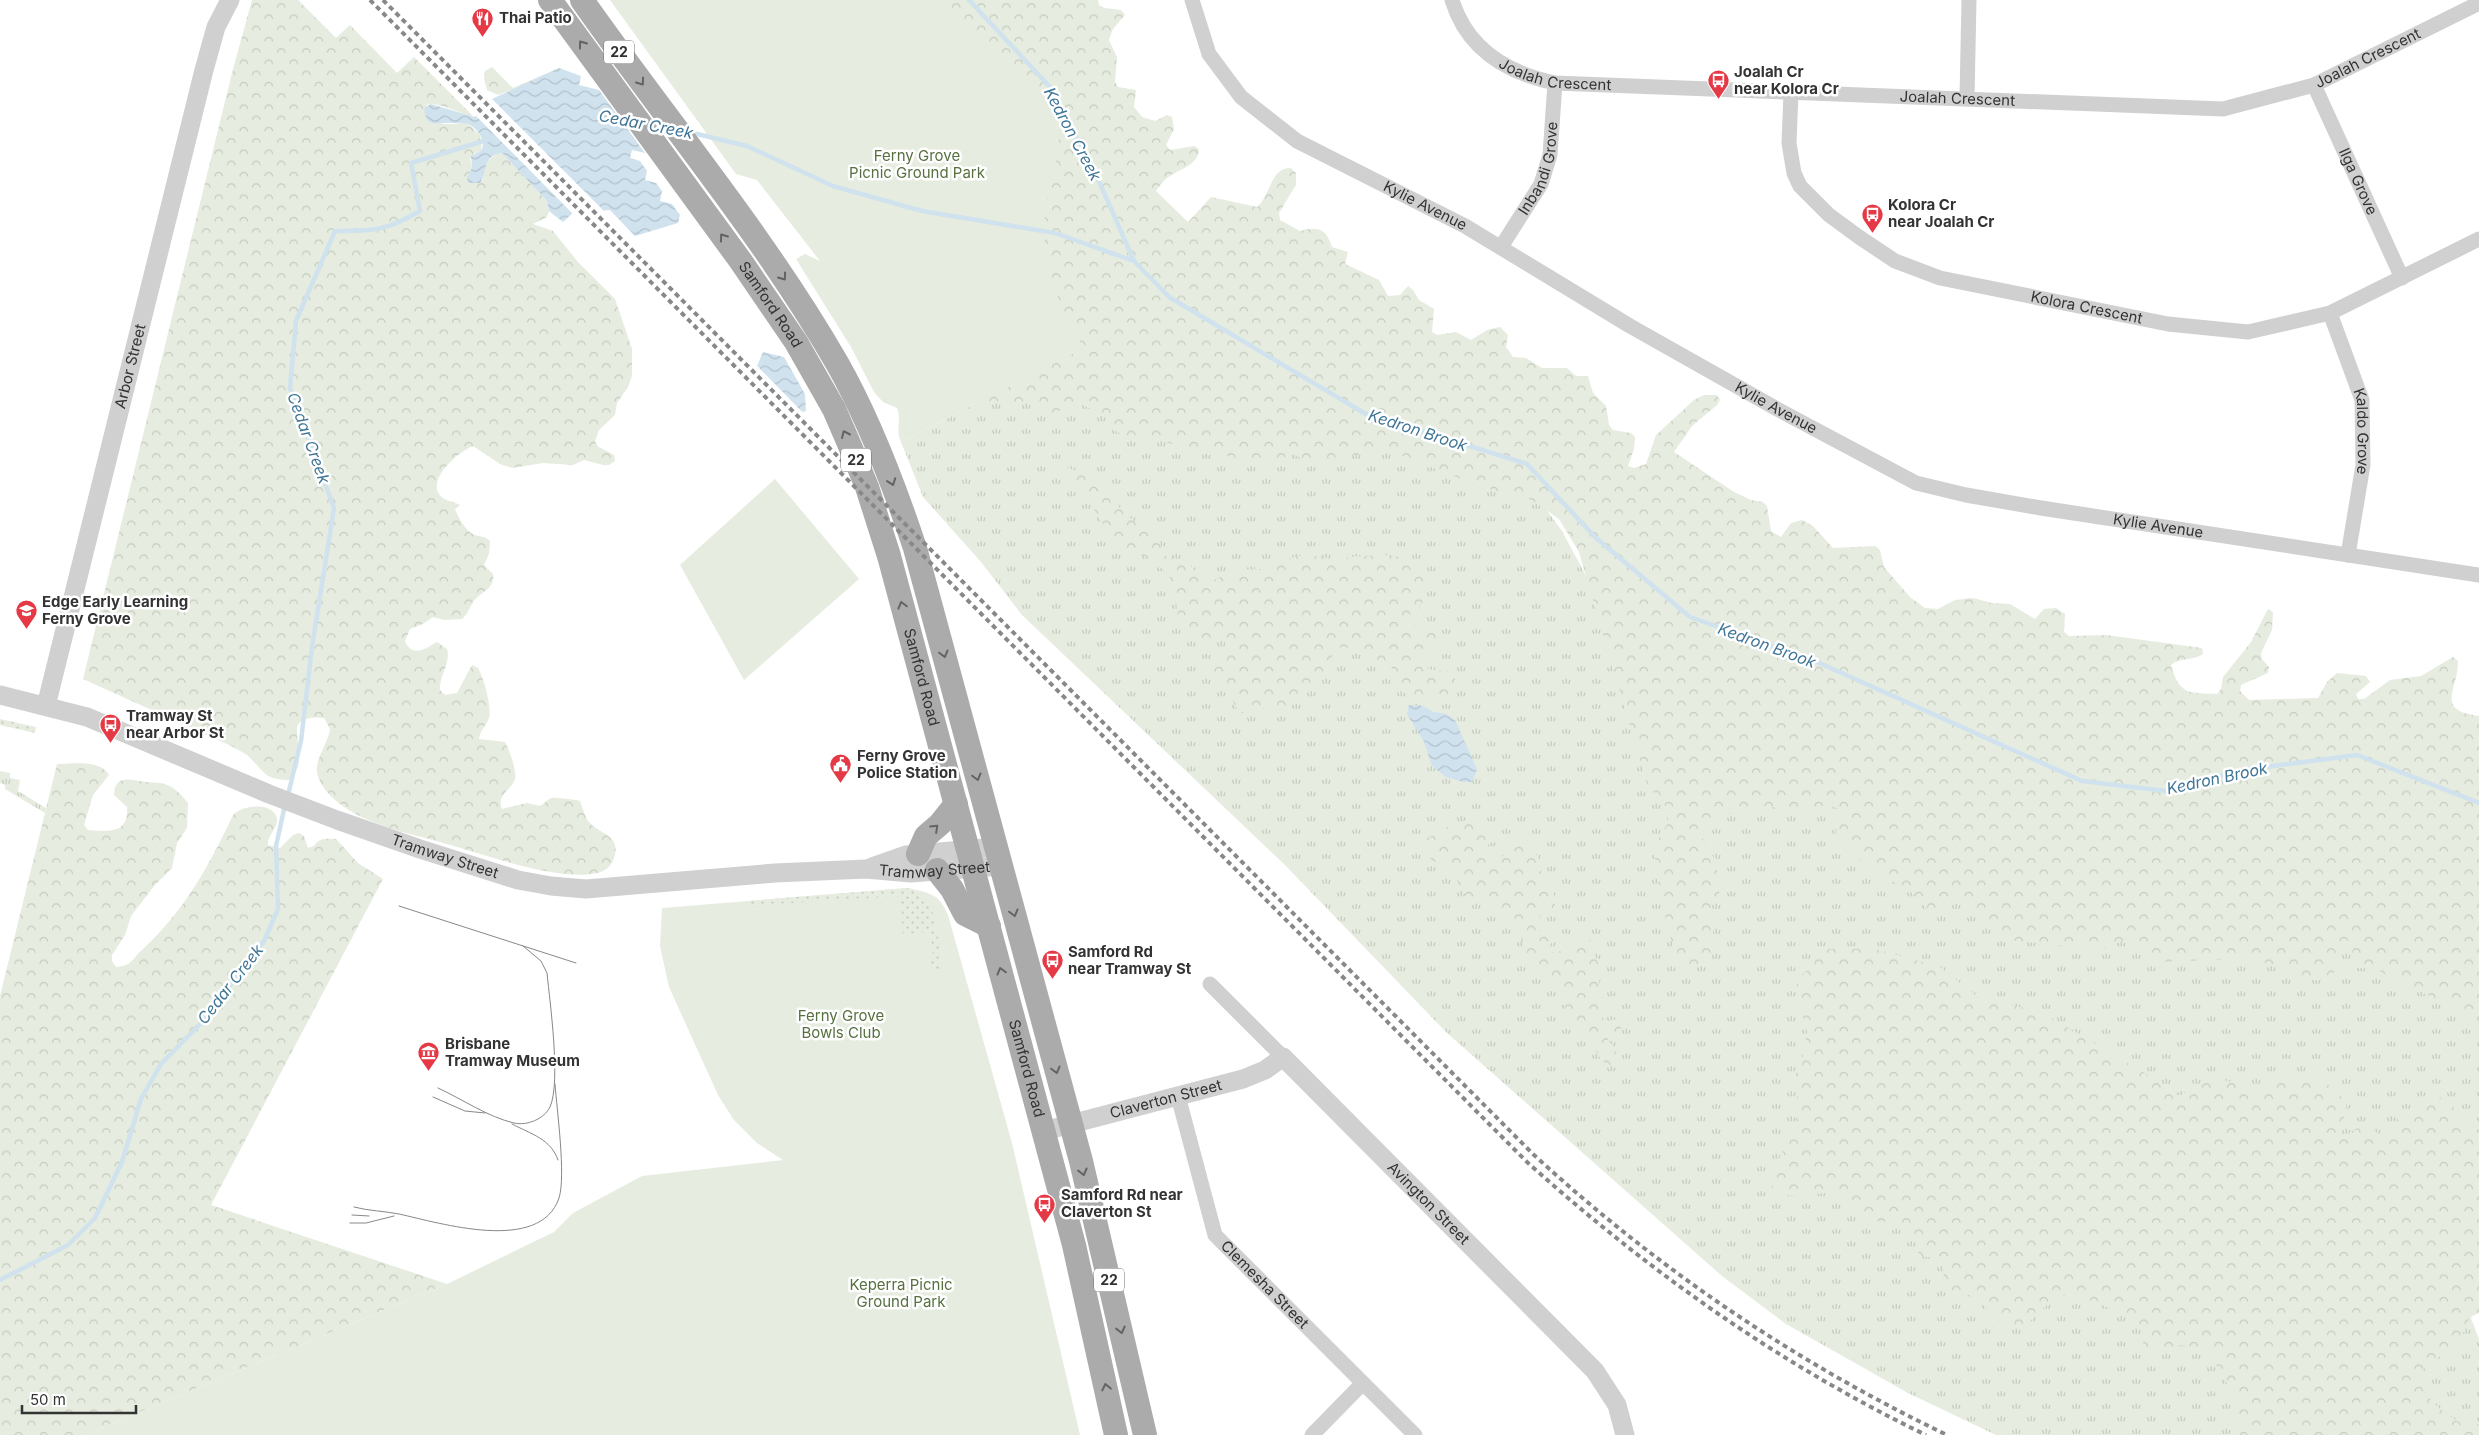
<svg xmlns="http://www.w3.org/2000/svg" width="2479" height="1435" viewBox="0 0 2479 1435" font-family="Inter,sans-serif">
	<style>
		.grass { fill: url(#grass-tufts) }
		.forest { fill: url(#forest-crowns) }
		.park { fill: #e6ecdf }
		.garden { fill: url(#garden-dots) }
		.water { fill: url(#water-waves) }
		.pier { fill: #fff }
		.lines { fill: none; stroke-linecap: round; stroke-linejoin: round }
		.stream { stroke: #cfe2ee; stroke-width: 4.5 }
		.minor { stroke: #d0d0d0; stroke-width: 15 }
		.tertiary { stroke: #d0d0d0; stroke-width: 19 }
		.primary { stroke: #ababab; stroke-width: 24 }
		.tram { stroke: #888; stroke-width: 1 }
		.rail { stroke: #888; stroke-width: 4; stroke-dasharray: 5 4; stroke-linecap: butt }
		.oneway { stroke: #636363 }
		.labels { text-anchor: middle; stroke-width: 5; stroke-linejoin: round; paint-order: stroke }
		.shield { fill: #fff; stroke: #707070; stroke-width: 1 }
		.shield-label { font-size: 14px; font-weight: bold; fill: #333 }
		.poi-label { font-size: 15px; font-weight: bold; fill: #333; stroke: #fff; text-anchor: start }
		.street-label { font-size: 15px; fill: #333; stroke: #fff }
		.park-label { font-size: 15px; fill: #56703f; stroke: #fff }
		.water-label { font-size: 16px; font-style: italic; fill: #3f7597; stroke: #fff }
	</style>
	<defs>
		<pattern id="grass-tufts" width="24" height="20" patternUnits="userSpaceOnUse" patternTransform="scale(1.25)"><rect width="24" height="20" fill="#e6ecdf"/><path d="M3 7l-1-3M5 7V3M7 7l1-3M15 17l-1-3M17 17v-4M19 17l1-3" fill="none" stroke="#c6cbc0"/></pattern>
		<pattern id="forest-crowns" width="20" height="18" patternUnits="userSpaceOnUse" patternTransform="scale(1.25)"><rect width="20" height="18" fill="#e6ecdf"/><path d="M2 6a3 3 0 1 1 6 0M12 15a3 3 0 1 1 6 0" fill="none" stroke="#c6cbc0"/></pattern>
		<pattern id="garden-dots" width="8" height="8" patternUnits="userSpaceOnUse" patternTransform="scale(1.25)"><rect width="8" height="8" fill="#e6ecdf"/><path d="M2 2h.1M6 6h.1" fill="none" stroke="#c6cbc0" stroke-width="1.8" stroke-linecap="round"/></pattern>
		<pattern id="water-waves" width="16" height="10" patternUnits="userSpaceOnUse" patternTransform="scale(1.25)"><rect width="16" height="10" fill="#cfe2ee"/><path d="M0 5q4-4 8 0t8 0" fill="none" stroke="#b2c2cd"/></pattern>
	</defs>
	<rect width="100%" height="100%" fill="#fff"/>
	<path class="grass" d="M1084 348 1404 438 1537 497 1562 531 1615 630 2479 901V1148L2399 1132 2479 1339V1435H1996L1908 1393 1786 1324 1722 1276 1447 1033 1285 865 1022 615 981 562 923 497 901 442Z
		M0 771 10 773V778L20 780 18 791 46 808 45 813 5 789V785L0 783Z"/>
	<path class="forest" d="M252 0H298L336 38 350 25 397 73 414 57 474 117C458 114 441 101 426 105L442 124H469L480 135 482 150 474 154 470 159 472 168 467 177 483 181C483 168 488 155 502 153L547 201 549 211 547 217 533 224 553 231 578 262 615 299 632 349V376L628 387 617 403 615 415 599 430 595 441 597 446 614 455 615 461 609 465H603L584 460 573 465 543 463 512 468 500 464 473 446C460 451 428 477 439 494 443 501 453 501 460 505L455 509C458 517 466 532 475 535 481 537 485 536 490 541L489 554 484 565 493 574C495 590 481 591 473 602 469 608 468 614 462 619L444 620 433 617 423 624 410 629 405 641C412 658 425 649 437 642L447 649C451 663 439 676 440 690L445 695 457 693 472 665 478 668C484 679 492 707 489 718 486 726 480 730 479 739L505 742C509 749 517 771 515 779 511 791 496 794 502 809L527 803 540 806C544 804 547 800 551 798 553 797 577 800 580 801 583 808 585 820 592 825 604 835 621 837 614 858 611 869 601 873 591 874 551 879 486 855 447 844 416 835 382 829 354 813 341 806 325 794 319 779 311 762 328 746 330 729L324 718C314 717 303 717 297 726 296 745 306 766 289 780 263 780 264 770 247 755 241 751 235 748 229 745L83 679 232 73Z
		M870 0H1098L1099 5 1104 8 1121 10 1125 15 1113 29 1109 40 1117 57 1115 82 1118 87 1136 90 1134 107 1142 117 1155 121 1167 115 1172 117 1174 129 1166 145 1170 150 1194 146 1199 149C1198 166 1179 169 1167 178 1163 181 1159 187 1156 191L1188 222 1211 197 1257 207C1271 196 1270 167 1291 168L1296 173V185L1279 213 1280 220 1300 231C1318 226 1326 228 1332 247L1348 252 1345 264 1379 280 1388 296 1400 295 1408 286 1413 290 1419 300 1434 309 1432 332 1437 335 1456 332 1471 340 1487 330 1500 327 1508 335 1506 347 1513 357 1526 358 1542 368H1567L1576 376H1588L1593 393 1606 406 1609 425 1613 430 1631 433 1635 437 1634 449 1628 466 1634 468 1646 464 1656 435 1694 400 1704 395H1717L1720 400 1717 405 1692 426 1674 452 1734 492 1751 500 1763 502 1767 506 1771 531 1781 537 1791 523 1802 520 1813 526 1833 548 1875 546 1880 550 1884 567 1910 597 1925 608 1938 609 1955 600 1973 598 1992 603 2010 604 2035 619 2044 609 2056 608 2065 614 2064 632 2069 636 2106 635 2202 648 2203 654C2193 661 2180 657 2171 665 2179 695 2189 693 2217 694L2221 689 2223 677 2251 642 2268 609 2273 612 2272 630 2261 653 2262 659 2269 667 2268 673 2241 685 2240 691 2249 700 2318 698 2327 682 2337 673 2366 676 2370 682 2356 694 2358 699H2364L2390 680 2421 676 2453 657 2458 661C2459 689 2433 710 2479 716V1021L2466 1012 2396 981 2378 970 2353 967 2350 961 2353 949 2346 939 2341 942C2342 970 2332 986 2301 978 2292 976 2285 967 2277 965 2266 962 2256 963 2246 959L2154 962 2122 941 2104 949H2091L2010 940 1988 925 1977 908 1965 899 1953 895 1940 908 1927 909 1910 891 1862 865 1856 853 1836 839 1837 808C1822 802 1808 809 1794 816L1768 805C1748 813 1727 812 1706 819L1701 836 1717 863V874L1725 883 1712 904 1714 952 1700 964 1687 967C1667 954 1660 883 1655 858L1654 846 1668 823V809L1647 784 1579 552 1559 519 1532 500 1482 487 1394 453 1381 452 1307 461 1291 453 1275 464H1257L1231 458 1209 447 1188 449 1163 441 1131 439 1114 430 1112 422 1103 414 1082 405 1051 413 1027 403 983 401 963 406 821 262Z
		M492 67 513 88 559 68 564 70 498 95 487 90 484 79 485 71Z
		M1067 468C1093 472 1114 505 1133 520 1139 525 1155 530 1158 536 1161 542 1161 549 1163 555L1187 562 1200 576 1213 581 1224 575 1250 569H1263L1286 559 1299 556H1319L1337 561 1349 557 1381 555 1401 557 1413 562 1426 576 1427 595 1417 612 1406 616V622C1419 632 1446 619 1439 648L1423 659 1422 665 1428 669 1454 672 1457 691C1443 707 1399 698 1390 681L1393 669C1383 660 1381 663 1371 658 1358 651 1352 645 1336 648 1330 658 1329 670 1322 680 1316 688 1307 689 1299 695 1281 708 1282 722 1258 705L1242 713 1237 709 1223 682 1213 675 1209 662C1213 655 1222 653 1226 646L1224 640C1212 634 1197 643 1187 636 1174 627 1179 589 1168 575 1153 556 1132 554 1117 541 1106 532 1100 518 1092 506 1084 494 1070 485 1060 474Z
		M57 764C73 764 100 759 109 775L93 795 84 825 88 830C107 831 129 835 127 807L114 795C115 772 133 781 147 782 153 783 162 782 167 785 176 788 183 797 188 803L187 828 177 843 172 868 154 886 131 916 125 935 112 955V961L116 967C133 966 132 958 143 949 185 910 209 866 233 815 242 805 274 801 277 819 278 829 267 835 268 845L280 848 293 835 299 833 304 836 308 848 314 846C320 837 326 839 336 839L358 863 383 879 211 1205 447 1284 85 1435H0V996Z
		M1467 820 1485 824 1494 833V840L1483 849 1489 860 1501 858 1517 838 1529 840 1534 846 1541 871 1554 894 1555 907 1544 912 1540 917 1539 930 1556 938 1548 947 1551 952C1563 953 1571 946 1578 938L1590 940 1598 963 1600 993 1606 1004 1602 1016 1605 1021 1618 1019 1624 1021 1623 1027 1607 1037C1612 1047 1626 1060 1608 1066L1600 1058 1589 1036 1570 1020 1559 991 1549 975 1524 955 1520 931 1514 921 1492 912 1487 901 1481 899 1476 901C1461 897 1462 886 1453 875 1441 859 1431 869 1420 842L1448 827Z
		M1843 948 1879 950 1940 967 1980 999 2040 1011 2143 1072 2174 1095H2181L2213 1077 2263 1091 2284 1077H2320L2347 1102 2341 1134 2346 1135C2362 1126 2363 1121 2378 1134H2385L2397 1119 2415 1117 2433 1099 2444 1097 2453 1106 2458 1123 2479 1129V1313C2464 1318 2464 1331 2461 1345 2448 1353 2423 1362 2420 1378 2417 1394 2454 1422 2467 1425 2471 1425 2475 1424 2479 1424V1435H2236V1399L2207 1349 2181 1345 2156 1351 2143 1349C2143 1344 2144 1335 2142 1330 2137 1318 2079 1293 2066 1295 2051 1297 2037 1315 2026 1325 2002 1338 1990 1307 1974 1297 1966 1293 1956 1294 1944 1286L1943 1261 1938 1258 1919 1256C1918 1251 1918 1242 1915 1237 1904 1218 1871 1224 1855 1212 1848 1207 1844 1195 1835 1194 1810 1190 1796 1204 1772 1188L1770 1175 1791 1136 1798 1112 1796 1073 1802 1061 1807 1032 1797 998V979L1811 967 1817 950Z"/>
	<path class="park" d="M610 0H930L983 42 1053 108C1068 141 1051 174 1046 208 1038 256 1058 308 1084 348L901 442C895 430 902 420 897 408L883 402 874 392 851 347 796 259 805 254 820 261 757 180 736 174Z
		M775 479 859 579 744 680 680 565Z
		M908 888C929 893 939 893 948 915L1012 1143 1080 1435H85L447 1284 554 1232 573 1213 642 1176 783 1160 757 1143 734 1120 718 1095 669 987 660 946 662 908Z"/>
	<path class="garden" d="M0 719 36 727 35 733 0 725Z
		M908 888C939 894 938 942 941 967L938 970 926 961 933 955C932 943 933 934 919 931L903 937 901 899 897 896 777 904 750 908 747 904 748 901Z"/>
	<path class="water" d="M559 68 581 76 579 85 599 90 645 153 632 150 630 158 640 161 647 171 645 180 656 183 662 191 660 201 672 204 680 215 678 223 635 236 610 210 573 213 563 222 549 211 547 201 502 153C481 156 488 173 480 183H468L467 177 472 168 471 156 482 150C485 138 478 130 469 124 463 124 457 123 452 123 436 122 426 129 424 108L431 104 474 117 492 99Z
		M763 352 784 357 805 394 806 411 802 412 757 366Z
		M1409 705 1423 706 1434 712 1446 714 1455 720 1477 769 1472 782H1463L1446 777 1432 766 1424 742 1407 714Z"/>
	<path class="pier" d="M492 99 603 210 600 213 575 216 475 115Z
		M757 366 802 412 801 413 755 368Z"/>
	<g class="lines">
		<path class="stream" d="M969 0 1049 86 1095 172 1134 261 1169 297 1364 413 1527 464 1596 538 1690 617 1815 661 2082 781 2166 791 2242 770 2357 755 2479 803
			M689 132 747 146 833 186 922 211 1055 233 1134 261
			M288 795 301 741 312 647 334 508 290 388 296 321 335 231C374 231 386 231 420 211L411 163 487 140
			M0 1280 68 1245 95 1218 122 1162 141 1099 161 1064 199 1025 264 941 278 909 276 846 285 805"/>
		<g class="minor">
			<path id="s1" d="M1192 0 1209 54 1241 97 1297 141 1465 226 1630 326 1777 409 1916 483 1966 495 2041 508 2479 575"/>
			<path id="s2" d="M1452 0C1467 49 1507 73 1555 83L2223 109 2314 85 2479 3"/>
			<path id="s3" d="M2314 85 2402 278"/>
			<path id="s4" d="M1791 93 1789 143 1794 173 1800 186 1829 215 1859 237 1895 261 1940 278 2168 324 2248 332 2330 313 2479 239"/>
			<path d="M1967 98 1969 0"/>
			<path id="s5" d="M1501 247 1541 184 1550 155 1555 83"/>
			<path id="s6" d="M2330 313 2362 400 2363 465 2348 555"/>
			<path d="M1210 984 1283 1057"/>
			<path id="s7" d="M1178 1096 1215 1235 1415 1435"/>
			<path d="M1312 1435 1362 1384"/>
		</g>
		<g class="tertiary">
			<path id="s8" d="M0 695 87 717 269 794 337 820 420 849 518 880 551 886 586 889 775 873 866 869 911 873 1001 866"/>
			<path id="s9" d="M46 706 204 70 216 27 230 0"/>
			<path d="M872 867 906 855 996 847"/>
			<path id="s10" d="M1044 1131 1243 1079 1265 1070 1283 1057 1595 1371 1617 1405 1625 1435"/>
		</g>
		<g class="primary">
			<path id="s11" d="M550 0 740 260 796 342 834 409 850 446 867 487 889 556 1074 1245 1116 1435"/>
			<path d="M582 0C666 120 764 236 837 363 870 421 894 485 915 548L1081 1161 1145 1435"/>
			<path d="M918 854 926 836 940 824 956 804"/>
			<path d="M937 870 952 889 965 914 989 926"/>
		</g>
		<path class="tram" d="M399 906 576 963
			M438 1088C462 1099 488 1117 514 1123 527 1126 544 1119 550 1107 561 1082 550 1003 547 973L541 961 523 946
			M433 1097 465 1111 485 1113
			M512 1124C531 1134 551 1139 558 1160
			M354 1207C369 1211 384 1211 399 1214 440 1223 540 1254 559 1198 566 1176 557 1111 555 1084
			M352 1215 369 1216
			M350 1223H366L394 1216"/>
		<path class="rail" d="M370 0 1527 1162C1648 1271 1779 1364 1926 1435
			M383 0 1534 1155C1658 1269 1795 1362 1947 1435"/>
	</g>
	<defs><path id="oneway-chevron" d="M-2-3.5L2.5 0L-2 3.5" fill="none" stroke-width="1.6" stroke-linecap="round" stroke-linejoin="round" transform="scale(1.25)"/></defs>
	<g class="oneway">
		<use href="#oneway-chevron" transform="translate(582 44) rotate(-126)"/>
		<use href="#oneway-chevron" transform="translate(641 82) rotate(54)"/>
		<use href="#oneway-chevron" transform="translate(723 237) rotate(-126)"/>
		<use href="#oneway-chevron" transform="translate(783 277) rotate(54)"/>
		<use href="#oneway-chevron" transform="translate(845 434) rotate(-114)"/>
		<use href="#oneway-chevron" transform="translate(892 482) rotate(70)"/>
		<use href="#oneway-chevron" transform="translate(902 605) rotate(-105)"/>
		<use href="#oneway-chevron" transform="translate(944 654) rotate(75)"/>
		<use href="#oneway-chevron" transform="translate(977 777) rotate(75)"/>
		<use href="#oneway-chevron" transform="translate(935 828) rotate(-43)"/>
		<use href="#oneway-chevron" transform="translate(1014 913) rotate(75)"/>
		<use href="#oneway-chevron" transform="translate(1001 971) rotate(-105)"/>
		<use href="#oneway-chevron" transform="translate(1056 1070) rotate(75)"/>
		<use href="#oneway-chevron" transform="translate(1083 1172) rotate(76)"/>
		<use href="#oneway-chevron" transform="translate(1121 1330) rotate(76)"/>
		<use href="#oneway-chevron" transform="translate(1106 1387) rotate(-102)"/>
	</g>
	<defs>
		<symbol id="restaurant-pin" viewBox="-11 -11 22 30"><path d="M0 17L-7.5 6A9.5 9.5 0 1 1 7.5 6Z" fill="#e63946" stroke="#fff"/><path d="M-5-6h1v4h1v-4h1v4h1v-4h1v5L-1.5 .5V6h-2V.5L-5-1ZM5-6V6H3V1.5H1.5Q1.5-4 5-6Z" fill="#fff"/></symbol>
		<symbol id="bus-pin" viewBox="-11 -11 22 30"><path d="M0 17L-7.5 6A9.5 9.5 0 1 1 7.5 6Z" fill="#e63946" stroke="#fff"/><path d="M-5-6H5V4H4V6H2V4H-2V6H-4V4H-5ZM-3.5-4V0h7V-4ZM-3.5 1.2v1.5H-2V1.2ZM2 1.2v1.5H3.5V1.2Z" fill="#fff"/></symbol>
		<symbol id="school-pin" viewBox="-11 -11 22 30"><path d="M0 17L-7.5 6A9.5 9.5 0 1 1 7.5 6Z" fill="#e63946" stroke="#fff"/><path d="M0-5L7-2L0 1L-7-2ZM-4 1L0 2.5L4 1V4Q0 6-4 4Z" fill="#fff"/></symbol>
		<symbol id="civic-pin" viewBox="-11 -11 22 30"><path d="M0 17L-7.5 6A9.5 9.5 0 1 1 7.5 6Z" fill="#e63946" stroke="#fff"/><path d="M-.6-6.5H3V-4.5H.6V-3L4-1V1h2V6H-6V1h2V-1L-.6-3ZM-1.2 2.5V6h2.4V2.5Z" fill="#fff"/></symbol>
		<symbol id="museum-pin" viewBox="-11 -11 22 30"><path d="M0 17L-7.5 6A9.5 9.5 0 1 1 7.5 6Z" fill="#e63946" stroke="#fff"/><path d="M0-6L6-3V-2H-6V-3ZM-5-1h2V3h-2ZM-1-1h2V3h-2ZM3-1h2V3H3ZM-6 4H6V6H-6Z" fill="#fff"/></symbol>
	</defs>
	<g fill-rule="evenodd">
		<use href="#restaurant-pin" x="470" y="6" width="25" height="34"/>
		<use href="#bus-pin" x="1706" y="68" width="25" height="34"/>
		<use href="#bus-pin" x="1860" y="202" width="25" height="34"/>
		<use href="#school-pin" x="14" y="598" width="25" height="34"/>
		<use href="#bus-pin" x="98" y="712" width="25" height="34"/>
		<use href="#civic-pin" x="828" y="752" width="25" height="34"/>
		<use href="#bus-pin" x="1040" y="948" width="25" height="34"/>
		<use href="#museum-pin" x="416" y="1040" width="25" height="34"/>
		<use href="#bus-pin" x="1032" y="1192" width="25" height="34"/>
	</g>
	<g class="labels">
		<g class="shield">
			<rect x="604" y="40.5" width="30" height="23" rx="4"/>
			<rect x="841" y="448.5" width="30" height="23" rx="4"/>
			<rect x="1094" y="1268.5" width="30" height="23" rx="4"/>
		</g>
		<g class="shield-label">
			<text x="619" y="57">22</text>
			<text x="856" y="465">22</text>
			<text x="1109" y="1285">22</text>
		</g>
		<g class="poi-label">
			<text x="499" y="23">Thai Patio</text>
			<text x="1734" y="77">Joalah Cr<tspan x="1734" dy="17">near Kolora Cr</tspan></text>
			<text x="1888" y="210">Kolora Cr<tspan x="1888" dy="17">near Joalah Cr</tspan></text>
			<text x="42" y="607">Edge Early Learning<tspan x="42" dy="17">Ferny Grove</tspan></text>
			<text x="126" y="721">Tramway St<tspan x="126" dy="17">near Arbor St</tspan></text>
			<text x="857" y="761">Ferny Grove<tspan x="857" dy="17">Police Station</tspan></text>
			<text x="1068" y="957">Samford Rd<tspan x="1068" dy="17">near Tramway St</tspan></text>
			<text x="445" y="1049">Brisbane<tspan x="445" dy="17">Tramway Museum</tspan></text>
			<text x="1061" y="1200">Samford Rd near<tspan x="1061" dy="17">Claverton St</tspan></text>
		</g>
		<g class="street-label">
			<text dy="5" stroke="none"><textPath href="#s2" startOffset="962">Joalah Crescent</textPath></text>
			<text dy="5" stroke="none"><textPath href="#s2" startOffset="138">Joalah Crescent</textPath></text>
			<text dy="5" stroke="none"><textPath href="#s2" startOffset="542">Joalah Crescent</textPath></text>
			<text dy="5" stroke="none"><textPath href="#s5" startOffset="89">Inbandi Grove</textPath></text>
			<text dy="5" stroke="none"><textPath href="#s3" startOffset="106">Ilga Grove</textPath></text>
			<text dy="5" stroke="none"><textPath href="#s1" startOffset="325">Kylie Avenue</textPath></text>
			<text dy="5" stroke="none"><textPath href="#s11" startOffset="376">Samford Road</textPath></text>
			<text dy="5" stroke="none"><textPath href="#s4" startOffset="414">Kolora Crescent</textPath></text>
			<text dy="5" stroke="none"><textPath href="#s9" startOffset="350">Arbor Street</textPath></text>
			<text dy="5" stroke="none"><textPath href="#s1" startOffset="730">Kylie Avenue</textPath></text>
			<text dy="5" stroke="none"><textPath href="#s6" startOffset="124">Kaldo Grove</textPath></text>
			<text dy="5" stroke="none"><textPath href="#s1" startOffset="1135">Kylie Avenue</textPath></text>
			<text dy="5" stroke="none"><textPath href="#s11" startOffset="781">Samford Road</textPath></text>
			<text dy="5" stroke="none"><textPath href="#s8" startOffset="474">Tramway Street</textPath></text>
			<text dy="5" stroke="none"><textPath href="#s8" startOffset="969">Tramway Street</textPath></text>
			<text dy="5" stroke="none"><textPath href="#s11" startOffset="1186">Samford Road</textPath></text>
			<text dy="5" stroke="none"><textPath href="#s10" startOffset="126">Claverton Street</textPath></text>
			<text dy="5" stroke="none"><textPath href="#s10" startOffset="458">Avington Street</textPath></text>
			<text dy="5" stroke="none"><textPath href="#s7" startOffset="214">Clemesha Street</textPath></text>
		</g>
		<g class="park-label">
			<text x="917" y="161">Ferny Grove<tspan x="917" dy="17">Picnic Ground Park</tspan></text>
			<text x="841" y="1021">Ferny Grove<tspan x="841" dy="17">Bowls Club</tspan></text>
			<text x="901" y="1290">Keperra Picnic<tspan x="901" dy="17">Ground Park</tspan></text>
		</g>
		<g class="water-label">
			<text transform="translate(646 124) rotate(11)" y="6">Cedar Creek</text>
			<text transform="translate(1073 134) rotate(62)" y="6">Kedron Creek</text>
			<text transform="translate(1418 430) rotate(18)" y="6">Kedron Brook</text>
			<text transform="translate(309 438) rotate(70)" y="6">Cedar Creek</text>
			<text transform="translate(1767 645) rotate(20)" y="6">Kedron Brook</text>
			<text transform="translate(2217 778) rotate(-12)" y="6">Kedron Brook</text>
			<text transform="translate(230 984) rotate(-52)" y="6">Cedar Creek</text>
		</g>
	</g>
	<path d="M22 1405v8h114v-8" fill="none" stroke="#333333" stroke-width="2.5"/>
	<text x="30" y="1405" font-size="15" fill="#333333" stroke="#ffffff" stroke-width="4" paint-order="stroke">50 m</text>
</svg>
